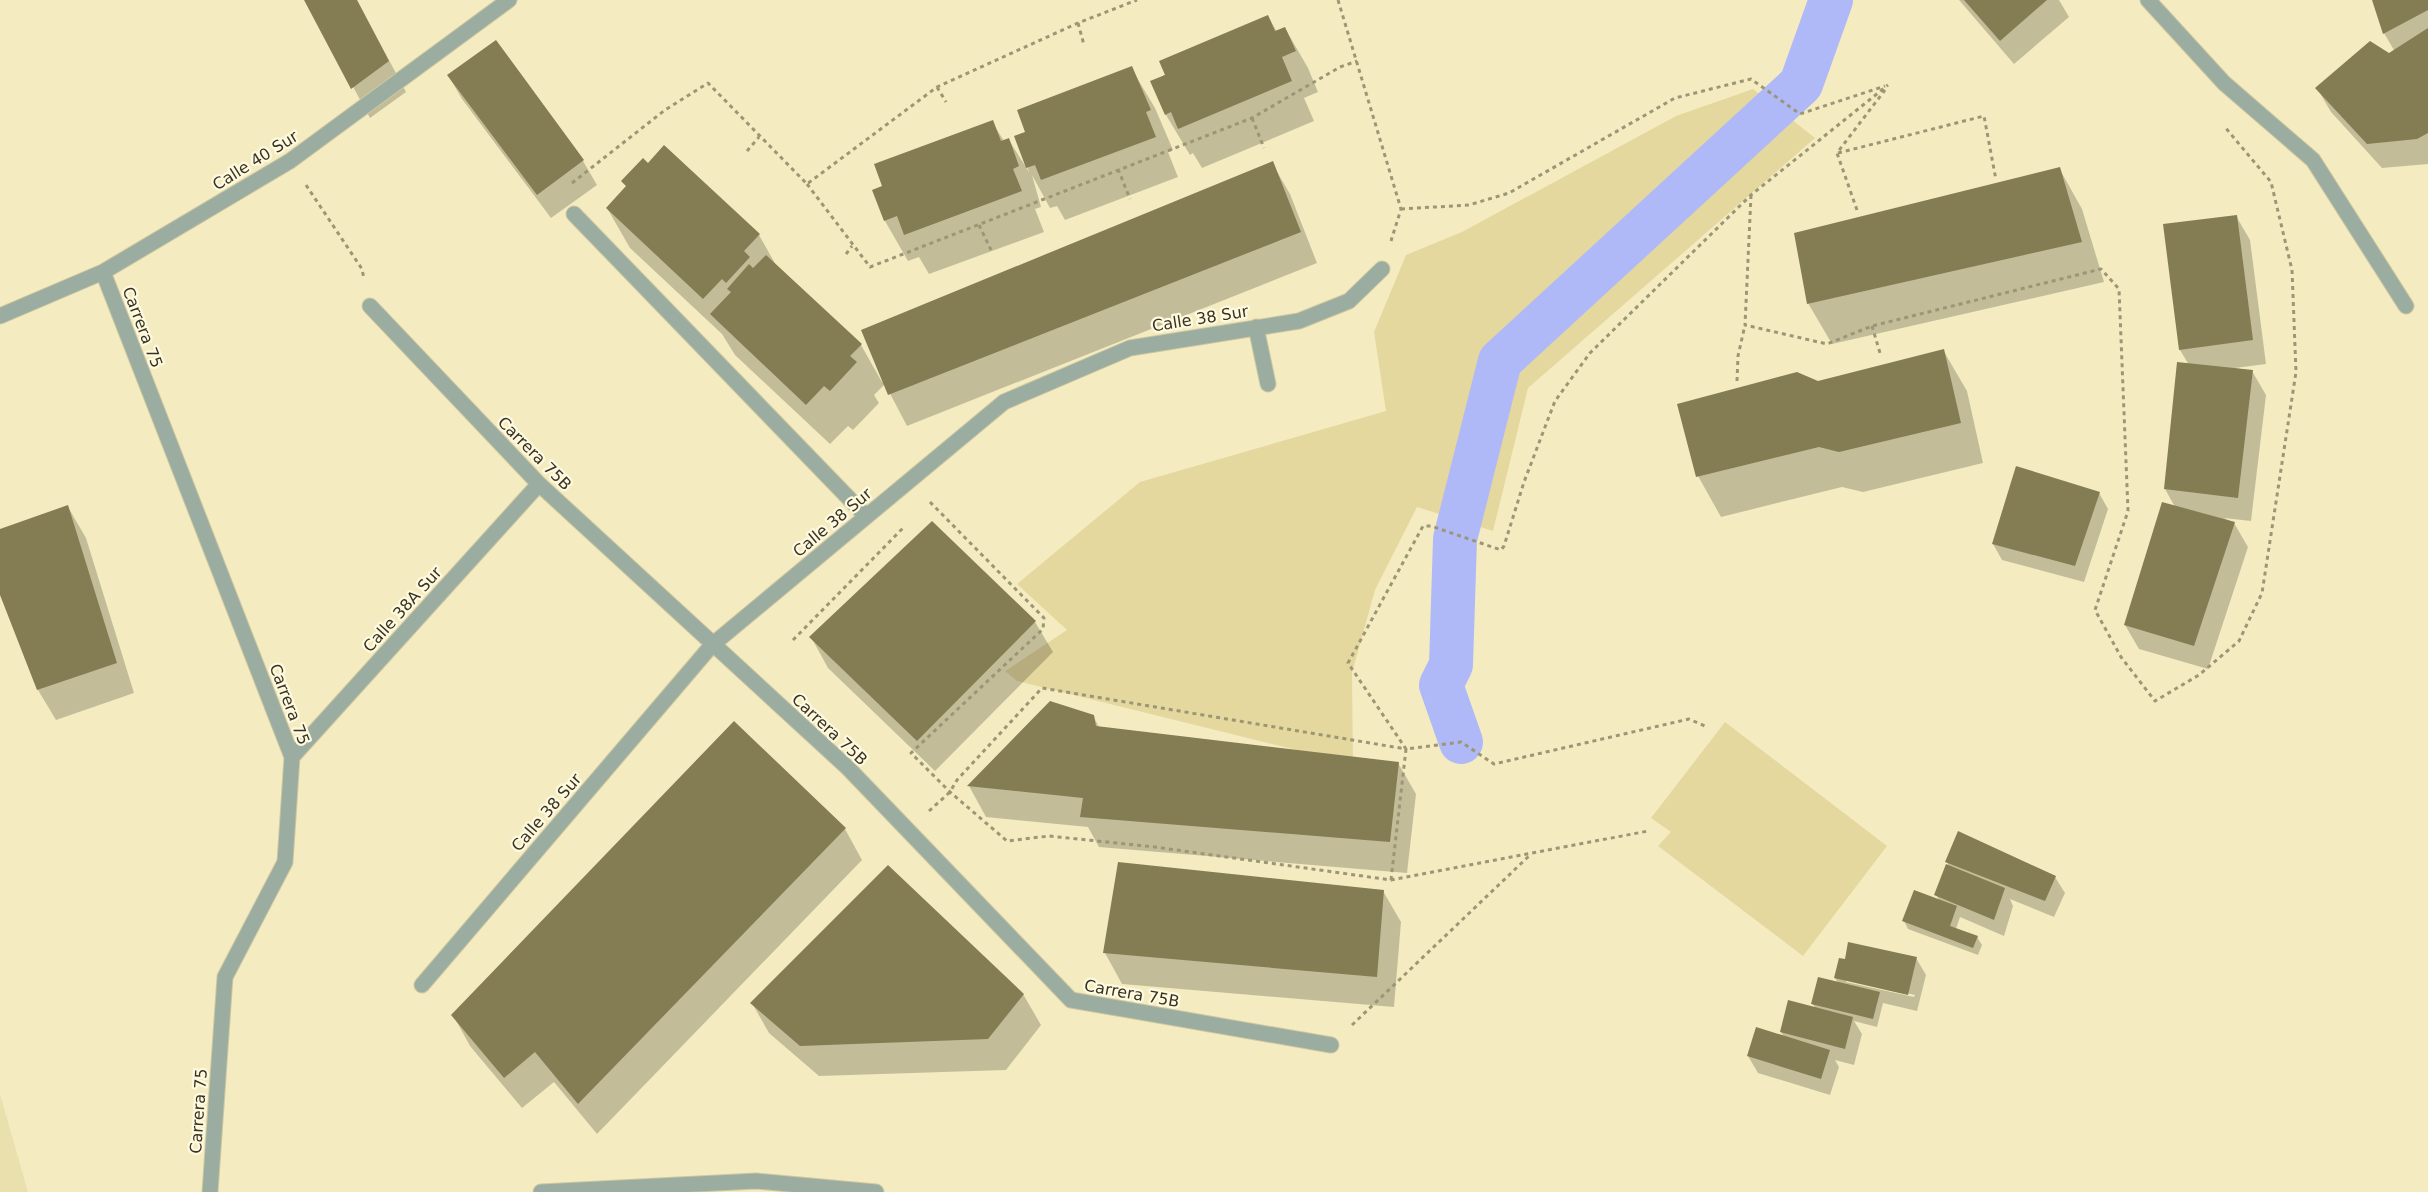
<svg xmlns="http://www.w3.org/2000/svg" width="2428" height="1192" viewBox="0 0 2428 1192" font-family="'DejaVu Sans',sans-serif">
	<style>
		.built { fill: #eae0ae }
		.green { fill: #e4d89e }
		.shadow { fill: #0003; fill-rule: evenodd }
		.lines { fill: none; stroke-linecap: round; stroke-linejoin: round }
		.canal { stroke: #b0b9f7; stroke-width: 44 }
		.building { fill: #847c53 }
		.minor-casing { stroke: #cec7a0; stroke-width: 17 }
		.path { stroke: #9c9676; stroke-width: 3; stroke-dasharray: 4 4; stroke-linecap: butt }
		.minor { stroke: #9bada1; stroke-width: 15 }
		.labels { text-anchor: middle; stroke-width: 4.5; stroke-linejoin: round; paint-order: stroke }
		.street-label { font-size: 16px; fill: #363322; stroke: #fef9df }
	</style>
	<rect width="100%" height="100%" fill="#f4ecc0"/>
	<path class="built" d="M0 1094 28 1192H0Z"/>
	<path class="green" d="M1753 89 1815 138 1528 388 1493 531 1417 507 1375 590 1352 673 1353 764 1017 681 1005 671 1067 630 1017 584 1140 482 1386 411 1374 332 1406 255 1462 232 1676 116Z
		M1725 722 1887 846 1803 956 1658 846 1671 832 1651 818Z"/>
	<path class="shadow" d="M306 0H357L406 92 370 118Z
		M1959 0H2059L2069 17 2014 64Z
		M2373 0H2428V164L2382 168 2331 112 2317 88 2395 52 2384 33Z
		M1268 16 1277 32 1285 28 1308 68 1318 92 1304 98 1314 121 1202 168 1193 153 1190 155 1166 115 1152 82Z
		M496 41 583 161 597 185 551 218 462 99 448 75Z
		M1131 68 1155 108 1173 150 1168 152 1178 177 1065 220 1057 206 1050 208 1032 175 1041 207 1035 209 1044 232 929 274 919 257 908 261 885 221 884 187 992 122 1004 141 1009 140 1029 172 1016 136 1026 132Z
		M1272 163 1290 194 1317 263 907 426 885 384 874 395 879 403 853 430 848 426 830 444 735 355 722 334 630 248 607 208 627 187 623 181 759 235 777 267 861 345 882 382Z
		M2059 168 2082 209 2104 282 1832 344 1808 303Z
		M2236 216 2250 240 2266 364 2235 368 2252 371 2266 395 2251 521 2224 518 2234 523 2248 547 2208 669 2139 649 2125 625 2175 507 2165 489 2189 365 2180 350Z
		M1943 350 1967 391 1983 463 1863 492 1842 487 1721 517 1698 476 1818 382Z
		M2099 493 2108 509 2084 582 2002 560 1993 544Z
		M68 507 86 538 134 693 56 720 38 690 0 592V530Z
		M1035 622 1053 652 935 771 828 668 811 637Z
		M1050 702 1093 716 1099 727 1398 763 1416 794 1407 873 1099 847 1088 827 986 817 969 786Z
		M845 829 862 860 597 1134 554 1082 522 1108 470 1046 453 1015Z
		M1947 861 2055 877 2065 893 2054 917 2010 899 2013 906 2004 936 1960 917 1956 929 1977 937 1982 945 1978 955 1908 929 1904 921 1939 900 1936 895 1949 867Z
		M1383 891 1401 922 1394 1007 1122 984 1105 953Z
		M1916 958 1926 975 1917 1011 1883 1003 1877 1027 1854 1021 1862 1034 1854 1065 1835 1060 1839 1067 1830 1095 1758 1073 1748 1056 1784 1037 1781 1032 1815 1008 1813 1004 1838 983 1835 978ZM1846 980 1915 995 1914 997 1846 982Z
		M1023 994 1041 1025 1006 1070 819 1076 769 1033 752 1003Z"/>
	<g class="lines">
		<path class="canal" d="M1461 742 1441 685 1451 665 1455 539 1500 361 1801 84 1831 0"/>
	</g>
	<path class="building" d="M304 0H357L389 61 351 89Z
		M1964 0H2047L2000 41Z
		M2372 0H2428V10L2383 34Z
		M1268 15 1275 31 1285 27 1296 51 1282 57 1292 81 1178 129 1171 112 1165 115 1150 81 1165 75 1159 61Z
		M2428 28V133L2417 139 2367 144 2315 88 2370 41 2389 53Z
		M496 40 584 160 537 195 447 75Z
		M1132 66 1151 110 1146 112 1156 137 1041 180 1035 165 1026 168 1014 136 1025 132 1017 110Z
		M993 120 1001 141 1009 138 1019 166 1013 169 1022 191 904 235 897 216 884 221 872 190 882 186 874 164Z
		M664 145 760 234 744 251 750 257 726 283 722 279 703 299 606 208 626 186 621 181 643 158 648 163Z
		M1273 161 1301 232 888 395 861 330Z
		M2060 167 2082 242 1807 304 1794 233Z
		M2237 215 2253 340 2179 350 2163 224Z
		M766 255 862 344 850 356 857 362 830 391 824 386 806 405 710 314 731 292 727 289 749 264 753 268Z
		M1944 349 1961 423 1839 452 1819 447 1696 477 1677 404 1797 372 1818 381Z
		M2177 362 2253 370 2238 498 2164 489Z
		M2016 466 2100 492 2075 566 1992 544Z
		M2162 502 2235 522 2194 646 2124 625Z
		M68 505 117 663 37 690 0 595V529Z
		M932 521 1036 621 917 741 809 637Z
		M1050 701 1094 715 1096 726 1399 762 1390 842 1080 817 1083 798 967 786Z
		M734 721 846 828 578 1104 535 1052 504 1078 451 1015Z
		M1958 831 2056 876 2045 901 1945 862Z
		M1118 862 1384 890 1377 977 1103 953Z
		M1946 864 2005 888 1994 920 1934 895Z
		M888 865 1024 994 988 1039 800 1046 750 1003Z
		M1914 890 1957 906 1950 926 1978 936 1973 948 1902 921Z
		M1848 942 1917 957 1908 995 1834 978 1839 958 1845 959Z
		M1818 977 1880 992 1873 1019 1811 1004Z
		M1788 1000 1853 1017 1845 1049 1780 1032Z
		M1756 1027 1830 1050 1821 1079 1747 1056Z"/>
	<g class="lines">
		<defs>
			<path id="minor" d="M2148 0 2224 83 2313 160 2406 306
				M574 214 866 516
				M103 272 292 757 285 862 225 977 210 1192
				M370 306 539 484 848 768 1071 1000 1331 1045
				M0 316 103 272 290 161 509 0
				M1256 327 1268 384
				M292 757 539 484
				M422 985 712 645 1004 402 1130 348 1299 321 1349 301 1382 269
				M541 1192 756 1181 876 1192"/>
		</defs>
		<use href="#minor" class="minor-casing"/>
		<path class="path" d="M1338 0 1401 209 1391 241
			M1078 23 1084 45
			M937 87 946 102
			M1252 118 1264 148
			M747 151 759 137
			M1838 153 1984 116 1996 180
			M1118 169 1130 199
			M572 183 665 110 708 83 807 184 937 87 1078 23 1137 0
			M807 184 870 267 1252 118 1340 67 1357 61
			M306 185 362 269 364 279
			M1751 195 1745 325 1827 344 1872 326 2101 269 2119 289 2128 511 2095 610 2121 657 2155 701 2199 675 2239 641 2262 593 2296 372 2292 270 2271 182 2224 126
			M1401 209 1469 205 1509 193 1675 98 1751 79 1800 114 1885 86
			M1857 210 1837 153 1885 90
			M979 225 991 250
			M846 254 852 246
			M1872 326 1880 353
			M1737 381 1738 356 1745 325
			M930 502 1044 618 1043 629 911 753 950 792 1007 841 1049 836 1155 847 1391 880 1648 831
			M793 640 904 527
			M929 811 950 792 957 780 1042 688 1406 749 1348 663 1423 526H1431L1501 550 1504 546 1524 482 1555 401 1590 353 1751 195 1888 85
			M1391 880 1406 749 1461 742 1494 764 1689 719 1707 727
			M1352 1025 1530 855"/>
		<use href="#minor" class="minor"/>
	</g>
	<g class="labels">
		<g class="street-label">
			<text transform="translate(255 160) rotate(-32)" y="6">Calle 40 Sur</text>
			<text transform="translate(1200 318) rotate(-9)" y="6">Calle 38 Sur</text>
			<text transform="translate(143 327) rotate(69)" y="6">Carrera 75</text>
			<text transform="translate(535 453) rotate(45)" y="6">Carrera 75B</text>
			<text transform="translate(832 522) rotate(-40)" y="6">Calle 38 Sur</text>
			<text transform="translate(402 609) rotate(-48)" y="6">Calle 38A Sur</text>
			<text transform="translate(290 704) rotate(69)" y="6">Carrera 75</text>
			<text transform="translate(830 729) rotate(43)" y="6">Carrera 75B</text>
			<text transform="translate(546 812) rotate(-49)" y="6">Calle 38 Sur</text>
			<text transform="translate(1132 993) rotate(10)" y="6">Carrera 75B</text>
			<text transform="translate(198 1111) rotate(-86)" y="6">Carrera 75</text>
		</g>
	</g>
</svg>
